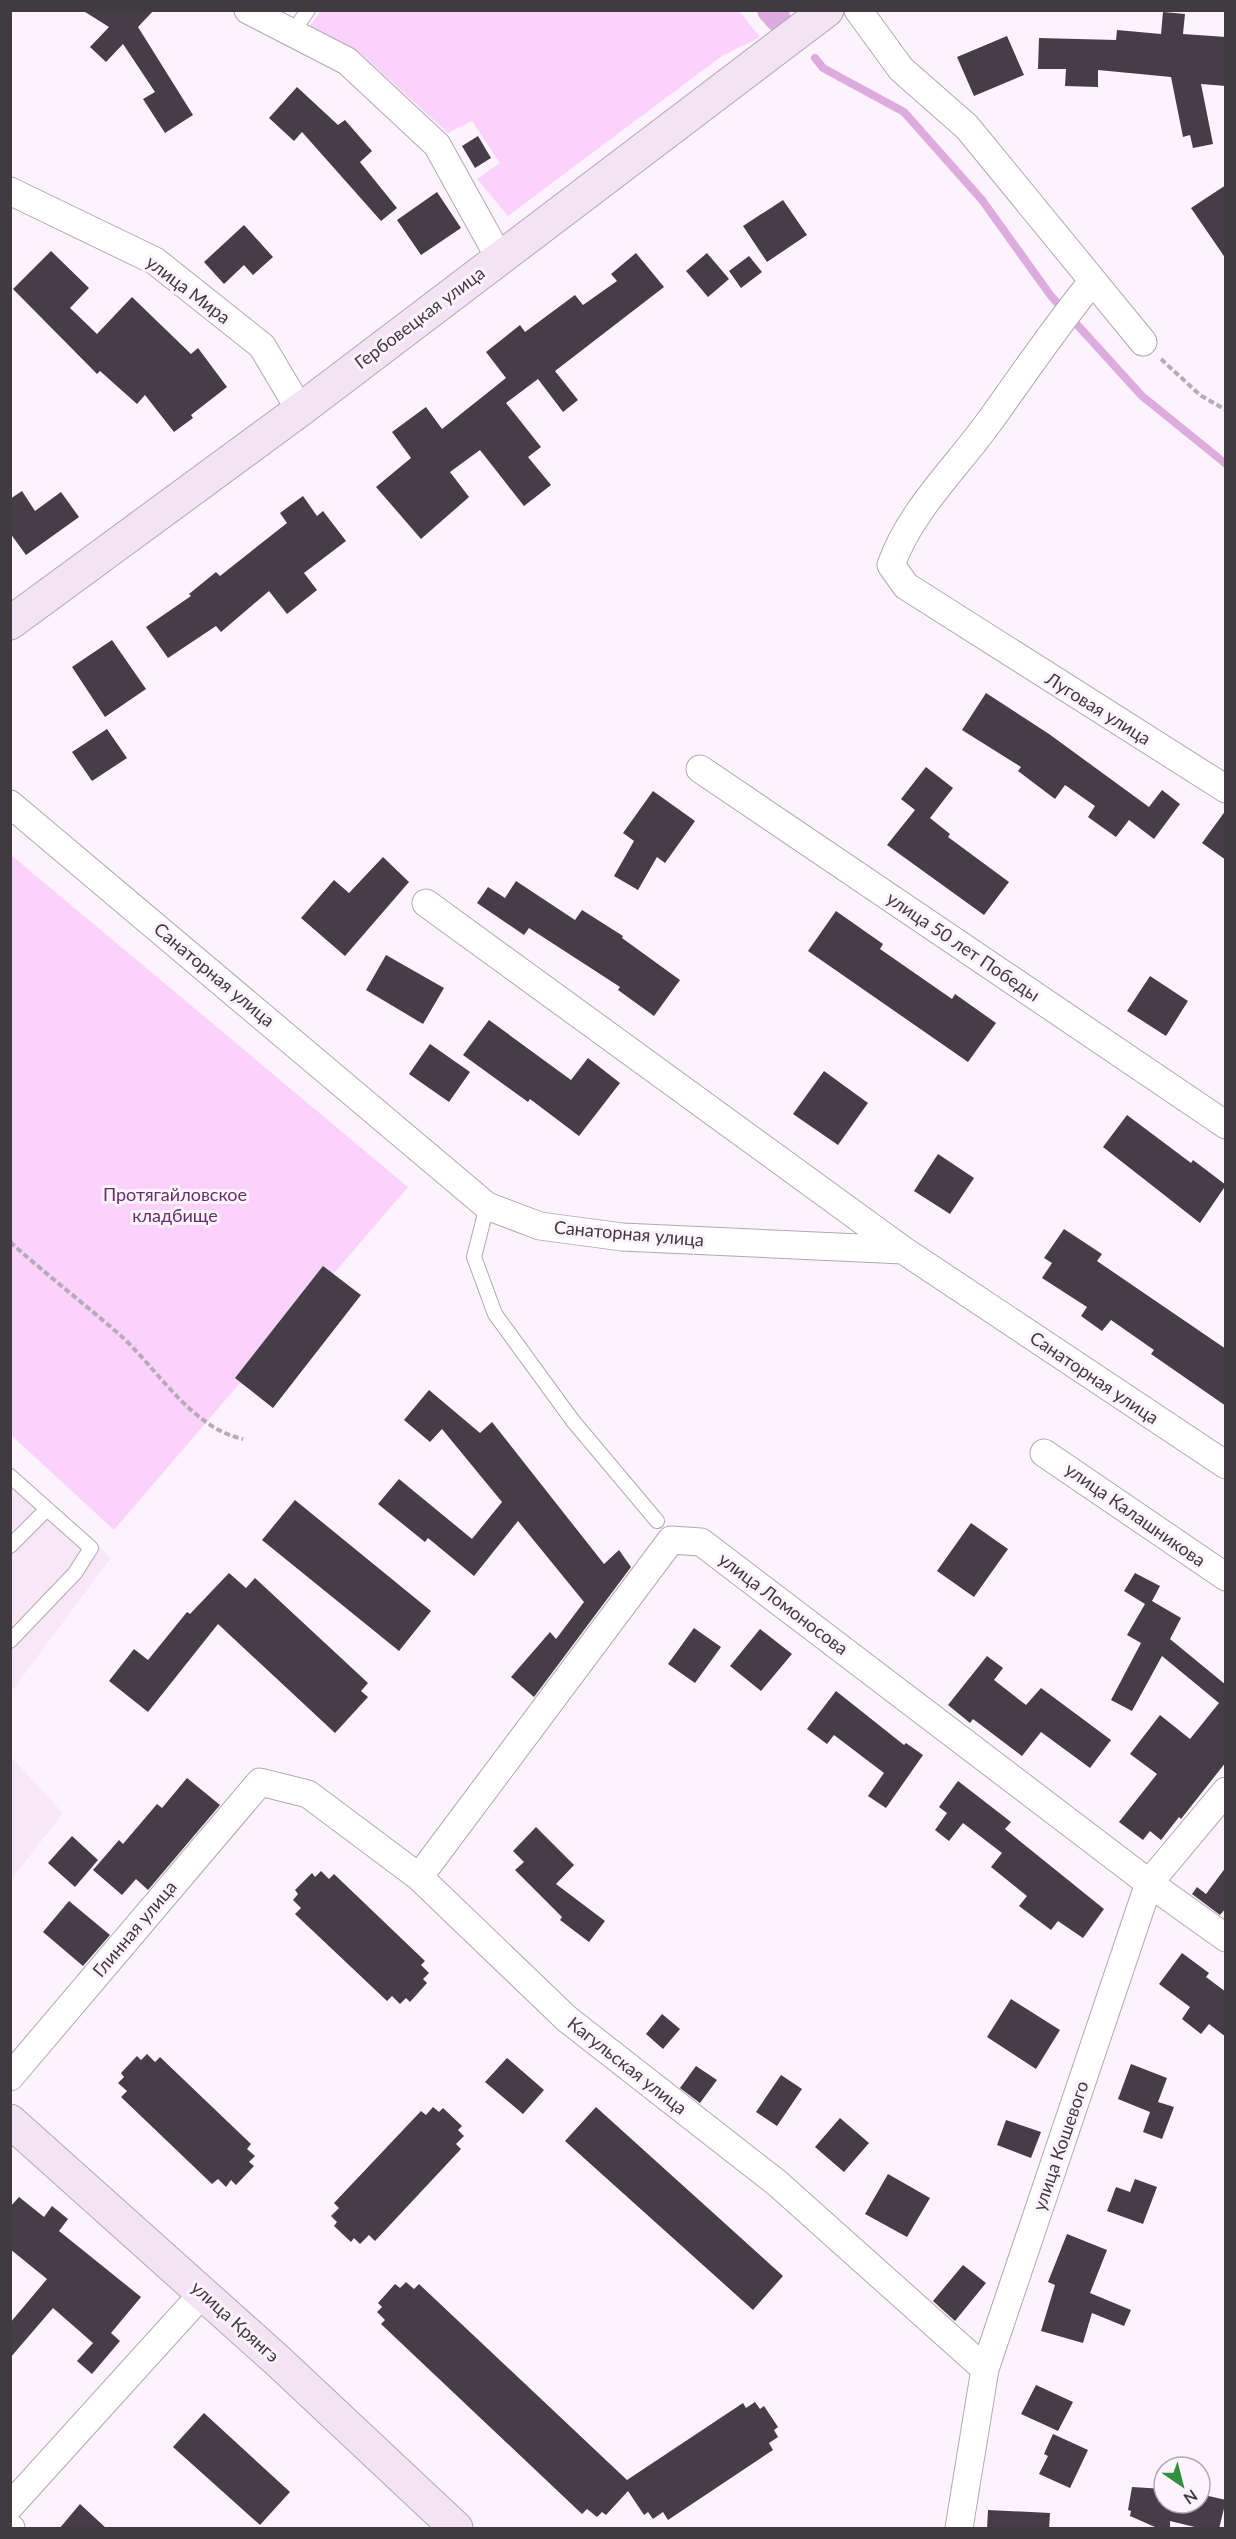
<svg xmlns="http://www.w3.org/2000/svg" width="1236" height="2539" viewBox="0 0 1236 2539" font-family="Lato,sans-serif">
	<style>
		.built { fill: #f7e7f7 }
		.green { fill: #fbd2fc }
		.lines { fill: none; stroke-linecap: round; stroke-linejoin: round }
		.stream { stroke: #deabdf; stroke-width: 8 }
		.canal { stroke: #deabdf; stroke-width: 26 }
		.building { fill: #463e46 }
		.lane-casing { stroke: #b1a8b1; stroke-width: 16 }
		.street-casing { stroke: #b1a8b1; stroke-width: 29 }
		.secondary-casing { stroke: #b1a8b1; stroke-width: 35 }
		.path { stroke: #b5adb5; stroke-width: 4; stroke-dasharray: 6 3; stroke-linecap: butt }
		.lane { stroke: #fff; stroke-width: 14 }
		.street { stroke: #fff; stroke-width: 27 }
		.secondary { stroke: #f3e3f4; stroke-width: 33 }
		.labels { text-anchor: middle; stroke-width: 6; stroke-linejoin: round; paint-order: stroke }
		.street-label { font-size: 18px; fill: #3f3b3f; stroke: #fdf3fd }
		.park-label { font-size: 18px; fill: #672c6a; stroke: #fdf3fd }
	</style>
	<rect width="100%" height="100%" fill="#fdf3fd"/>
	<path class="built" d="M10 1465 111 1558 11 1692H10Z
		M11 1757 63 1813 11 1880Z"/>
	<path class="green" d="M321 10H738L760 37 722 56 508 216 477 179 500 163 472 121 448 133 361 54 310 26Z
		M10 854 408 1187 114 1530 11 1435Z"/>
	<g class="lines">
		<path class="stream" d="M815 58 823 68 904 112 982 200 1051 296 1142 396 1226 464"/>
		<path class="canal" d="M770 10 778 19"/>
	</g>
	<path class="building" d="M82 10H154L138 27 193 115 165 133 143 99 155 92 123 44 106 62 90 47 109 27Z
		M1163 12 1185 14 1183 34 1226 37V86L1201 84 1213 144 1193 148 1190 135 1183 137 1171 77 1098 70V87L1065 86 1066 69H1038L1039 38 1116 40 1117 30 1161 34Z
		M1007 36 1024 75 974 96 957 57Z
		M297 87 338 125 345 120 372 151 360 162 397 208 381 221 302 132 294 141 269 118Z
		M478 136 491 158 475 168 462 146Z
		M1226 185V259L1191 208Z
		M437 192 461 228 421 255 397 220Z
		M783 200 807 235 767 262 743 226Z
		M244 225 273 257 253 275 244 265 224 284 204 262Z
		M51 251 89 288 70 308 97 334 132 297 191 354 198 348 227 387 191 415 193 418 174 432 145 395 137 404 100 371 97 374 13 289Z
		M636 253 664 287 555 371 578 400 563 412 538 379 506 403 541 447 528 457 551 485 524 506 480 450 450 472 469 497 421 539 376 487 411 458 392 432 426 407 442 429 506 378 486 352 520 325 525 332 575 295 583 305 617 281 611 274Z
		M707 253 729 279 708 297 686 271Z
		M749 256 762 272 741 288 729 271Z
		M22 491 35 511 61 492 79 517 26 555 10 533V499Z
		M303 496 317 516 323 511 346 541 304 573 317 590 287 614 269 591 221 632 216 626 168 658 146 627 191 596 189 594 216 572 220 576 287 523 280 513Z
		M112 640 146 689 105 717 72 667Z
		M986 693 1049 734 1149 807 1162 790 1180 804 1154 839 1129 820 1116 837 1088 817 1095 806 1065 785 1055 799 1018 771 1021 767 962 730Z
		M107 729 127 758 92 781 72 752Z
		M926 767 953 788 930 818 950 834 948 837 1009 882 984 915 887 845 915 810 901 799Z
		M653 791 695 821 665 863 657 857 638 890 614 876 634 841 623 833Z
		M1226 810V860L1202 843Z
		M383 857 409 882 345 956 301 918 334 880 349 893Z
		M516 881 575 920 582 910 623 936 622 938 680 980 654 1016 618 990 620 987 529 928 524 935 477 903 488 887 505 898Z
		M836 911 883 944 880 949 952 999 955 994 996 1023 968 1062 808 951Z
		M386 955 444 988 423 1024 366 990Z
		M1150 976 1188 1001 1166 1036 1127 1011Z
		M489 1020 571 1080 588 1058 620 1083 579 1136 530 1099 528 1102 463 1055Z
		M430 1044 470 1072 449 1102 409 1074Z
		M824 1071 868 1103 838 1145 793 1114Z
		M1127 1115 1191 1163 1193 1160 1226 1185 1200 1223 1103 1147Z
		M938 1154 974 1178 950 1214 914 1191Z
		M1064 1229 1102 1254 1097 1261 1226 1349V1406L1151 1354 1154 1350 1111 1320 1102 1331 1081 1316 1087 1307 1042 1278 1052 1263 1044 1258Z
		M323 1266 361 1295 273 1408 235 1378Z
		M429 1390 480 1433 492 1422 604 1564 619 1550 631 1567 534 1697 511 1677 550 1632 556 1639 584 1602 518 1521 474 1576 428 1538 425 1542 378 1504 399 1479 472 1539 502 1502 442 1429 430 1442 404 1420Z
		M295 1500 431 1611 399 1651 262 1540Z
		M971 1523 1008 1549 974 1597 937 1571Z
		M229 1573 246 1588 255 1578 368 1683 361 1691 368 1697 335 1733 218 1624 148 1712 109 1681 134 1649 148 1660 187 1612 190 1614Z
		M1135 1573 1160 1586 1152 1601 1181 1618 1170 1639 1226 1685V1762L1181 1819 1179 1817 1161 1840 1150 1831 1143 1840 1119 1822 1157 1774 1130 1754 1160 1715 1190 1739 1219 1703 1162 1656 1132 1711 1111 1700 1141 1643 1127 1635 1145 1604 1124 1591Z
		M694 1628 721 1647 695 1683 668 1664Z
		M760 1629 792 1654 761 1691 730 1666Z
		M987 1656 1003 1668 994 1680 1026 1705 1041 1688 1111 1740 1090 1768 1041 1732 1022 1756 973 1719 970 1723 948 1705Z
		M836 1691 904 1745 906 1743 923 1755 886 1808 868 1796 884 1773 834 1735 827 1744 807 1729Z
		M187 1778 220 1805 148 1890 136 1879 122 1895 93 1870 119 1840 123 1844 157 1804 162 1808Z
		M958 1781 1011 1822 1005 1829 1104 1909 1083 1938 1058 1921 1051 1930 1019 1906 1027 1896 991 1867 1002 1853 963 1823 949 1841 935 1830 947 1813 939 1807Z
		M536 1827 574 1865 556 1884 605 1921 589 1942 560 1920 562 1917 515 1870 524 1862 513 1851Z
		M72 1836 98 1860 75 1887 48 1863Z
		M1226 1867V1908L1220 1915 1192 1894 1197 1887 1206 1894Z
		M321 1871 329 1879 334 1874 425 1961 421 1965 429 1973 423 1979 427 1983 410 2002 406 1998 400 2004 392 1996 387 2001 295 1914 301 1908 293 1900 298 1894 295 1890 312 1873 315 1877Z
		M69 1901 110 1935 83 1966 43 1932Z
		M1182 1953 1209 1973 1206 1977 1226 1992V2037L1209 2024 1201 2034 1182 2019 1190 2007 1159 1984Z
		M1011 1999 1060 2030 1036 2069 987 2037Z
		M662 2014 680 2029 663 2049 646 2034Z
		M147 2054 155 2062 160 2057 251 2144 247 2149 255 2156 249 2162 254 2166 236 2185 231 2180 226 2187 218 2179 212 2184 121 2097 127 2091 118 2083 124 2077 121 2073 137 2056 141 2060Z
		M507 2058 544 2090 523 2114 485 2082Z
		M1131 2064 1167 2078 1158 2102 1174 2107 1162 2139 1143 2132 1150 2112 1118 2099Z
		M696 2066 717 2080 700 2103 680 2088Z
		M781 2075 802 2089 777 2126 756 2112Z
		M433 2107 439 2112 443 2108 462 2126 458 2130 464 2136 456 2144 461 2149 375 2241 369 2235 360 2244 354 2238 351 2242 334 2226 337 2222 331 2216 339 2208 334 2203 421 2111 426 2115Z
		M596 2107 783 2276 753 2310 565 2141Z
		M840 2118 869 2143 844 2172 815 2147Z
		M1006 2120 1041 2132 1031 2158 997 2145Z
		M888 2174 930 2198 907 2237 865 2214Z
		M1135 2179 1157 2187 1143 2224 1107 2211 1116 2187 1130 2192Z
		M19 2197 44 2217 52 2206 68 2219 59 2231 141 2297 111 2333 120 2341 92 2374 77 2361 93 2343 53 2308 10 2358V2323L47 2279 10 2249V2207Z
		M1067 2234 1107 2250 1090 2293 1131 2310 1124 2326 1092 2313 1083 2343 1041 2331 1055 2285 1048 2282Z
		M963 2265 986 2283 955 2321 933 2301Z
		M406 2282 414 2289 419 2284 627 2480 743 2403 746 2408 755 2402 760 2409 764 2406 778 2427 774 2430 778 2437 769 2443 773 2450 668 2520 663 2512 653 2519 648 2512 644 2515 628 2491 606 2515 602 2512 597 2517 587 2509 582 2514 381 2324 385 2320 377 2312 382 2307 378 2303 395 2284 400 2288Z
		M1036 2385 1073 2402 1058 2431 1021 2414Z
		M204 2413 290 2492 260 2525 173 2447Z
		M1053 2434 1088 2450 1070 2488 1039 2474 1048 2456 1044 2454Z
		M1132 2487 1164 2489V2503H1200V2494L1226 2500 1219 2529H1203L1170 2521V2528L1155 2527 1130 2516 1131 2511 1128 2510Z
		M80 2504 107 2529H59Z
		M988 2510 1050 2513 1049 2529H987Z"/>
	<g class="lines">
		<defs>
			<path id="lane" d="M292 33 308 10
				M487 1206 474 1257 495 1314 573 1421 657 1521
				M10 1476 91 1548 75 1573 10 1641
				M10 1546 47 1509"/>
			<path id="street" d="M248 10 347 61 437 145 499 257
				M858 10 901 69 967 127 1143 342
				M10 191 155 261 262 346 300 410
				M1092 282C1055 327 1023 375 989 422 956 468 910 511 891 565L906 586 1226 789
				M700 769 1226 1125
				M10 804 487 1206 540 1226 622 1237 903 1250
				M426 903 903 1250 1226 1465
				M1044 1453 1226 1577
				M419 1877 671 1540 701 1542 1149 1883 1226 1938
				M10 2077 260 1782 308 1794 419 1877 567 2019 777 2183 985 2369
				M10 2506 203 2293
				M10 2528H11
				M959 2528 985 2369 1149 1883 1226 1791"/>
			<path id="secondary" d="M10 623 300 410 827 10
				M10 2121 278 2361 456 2528"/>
		</defs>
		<use href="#lane" class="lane-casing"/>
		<use href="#street" class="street-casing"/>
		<use href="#secondary" class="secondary-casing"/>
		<path class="path" d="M1161 359 1200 395 1226 410
			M10 1242C46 1274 83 1303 119 1334 157 1368 191 1428 243 1439"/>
		<use href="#lane" class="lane"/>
		<use href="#street" class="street"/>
		<use href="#secondary" class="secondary"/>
	</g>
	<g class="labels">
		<g class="street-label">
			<text transform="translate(188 290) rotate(37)" y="6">улица Мира</text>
			<text transform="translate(420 318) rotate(-37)" y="6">Гербовецкая улица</text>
			<text transform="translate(1098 709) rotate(32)" y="6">Луговая улица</text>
			<text transform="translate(963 947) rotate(34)" y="6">улица 50 лет Победы</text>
			<text transform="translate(214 975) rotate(40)" y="6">Санаторная улица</text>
			<text transform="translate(629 1234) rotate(5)" y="6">Санаторная улица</text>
			<text transform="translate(1094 1378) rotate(34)" y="6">Санаторная улица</text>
			<text transform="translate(1135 1515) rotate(35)" y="6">улица Калашникова</text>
			<text transform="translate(783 1604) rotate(37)" y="6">улица Ломоносова</text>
			<text transform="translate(135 1929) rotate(-50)" y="6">Глинная улица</text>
			<text transform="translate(627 2066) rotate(38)" y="6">Кагульская улица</text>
			<text transform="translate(1061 2146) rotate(-71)" y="6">улица Кошевого</text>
			<text transform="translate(235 2322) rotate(42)" y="6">улица Крянгэ</text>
		</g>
		<g class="park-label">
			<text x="175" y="1201">Протягайловское<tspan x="175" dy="21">кладбище</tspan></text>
		</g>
	</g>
	<rect width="1236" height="2539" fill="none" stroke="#3f3b3f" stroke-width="24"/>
	<g transform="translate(1182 2485) rotate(145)"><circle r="28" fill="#fdf3fd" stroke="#b1a9b1" stroke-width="1.5"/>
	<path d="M0-4.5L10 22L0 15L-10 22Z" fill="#348e3f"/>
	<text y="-9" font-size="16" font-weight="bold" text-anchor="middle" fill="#3f3b3f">N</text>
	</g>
</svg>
